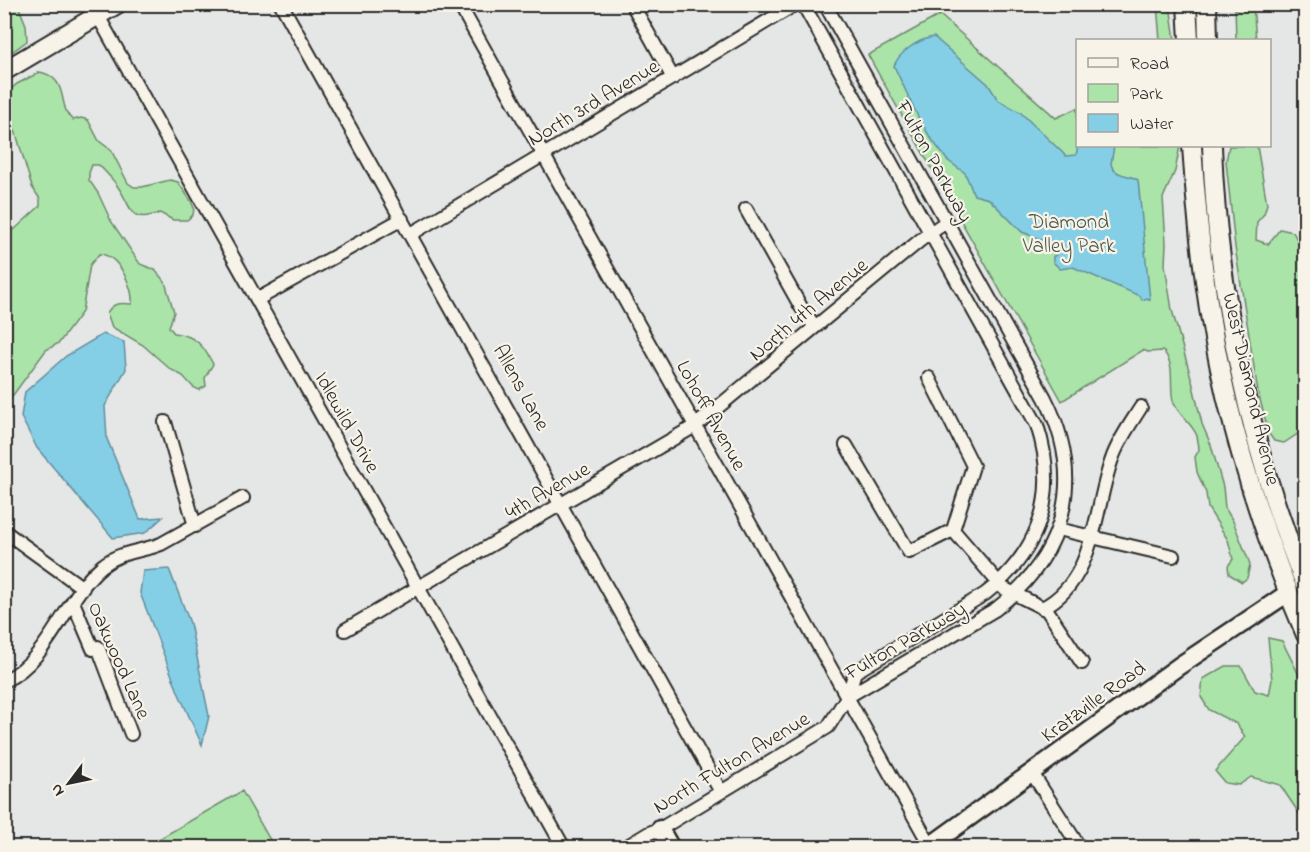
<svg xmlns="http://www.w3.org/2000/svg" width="1310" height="852" viewBox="0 0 1310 852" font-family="'Indie Flower',sans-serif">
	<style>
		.green { fill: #abe4a9; stroke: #6b886a; stroke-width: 1.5 }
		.water { fill: #85cfe6; stroke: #618d9b; stroke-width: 1.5 }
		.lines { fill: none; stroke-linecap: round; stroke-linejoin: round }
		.street-casing { stroke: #2b2b2b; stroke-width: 16 }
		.secondary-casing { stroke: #2b2b2b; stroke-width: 21 }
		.primary-casing { stroke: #2b2b2b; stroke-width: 22 }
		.street { stroke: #f7f3e8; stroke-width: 12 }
		.secondary { stroke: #f7f3e8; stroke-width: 16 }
		.primary { stroke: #f7f3e8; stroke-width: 18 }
		.labels { text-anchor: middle; stroke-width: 4.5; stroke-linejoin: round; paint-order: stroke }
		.street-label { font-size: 21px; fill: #2b2b2b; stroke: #f7f3e8 }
		.park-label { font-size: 21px; fill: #4b594a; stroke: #f7f3e8 }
	</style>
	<rect width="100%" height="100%" fill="#e5e6e6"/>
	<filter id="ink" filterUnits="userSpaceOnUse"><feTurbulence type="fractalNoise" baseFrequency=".0167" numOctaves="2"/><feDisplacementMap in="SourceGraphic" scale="12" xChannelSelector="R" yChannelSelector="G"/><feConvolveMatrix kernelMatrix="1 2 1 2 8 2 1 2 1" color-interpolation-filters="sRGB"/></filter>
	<g filter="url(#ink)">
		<path class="green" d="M5 4 18 5 26 25 27 41 5 57Z
			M1157 5H1170L1175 40H1160Z
			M1235 5H1253L1256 40H1236Z
			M940 15 1056 118 1077 108 1078 146H1180L1175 171 1163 198 1166 243 1165 265 1172 310 1192 381 1202 424 1211 445 1223 487 1225 508 1233 521 1250 564 1247 578 1242 582 1229 574 1228 566 1233 559 1228 540 1208 508 1206 493 1197 472 1195 457 1199 450C1199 446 1198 441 1197 436 1192 423 1177 414 1173 401 1169 383 1176 365 1163 351L1148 352 1143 350 1062 401 868 55Z
			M40 72C44 73 50 75 53 78 66 88 60 111 73 120L81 118 88 120 99 141 111 150 128 183 134 187H142L170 180 178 182 191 201 194 208 193 215 187 220H173L160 213C128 224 133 208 118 187 113 179 105 172 99 165H92L89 173V180L98 193 111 221 140 264 155 270 165 282 174 312 169 327 174 333C196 336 203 345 213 364L205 378 206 386 199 390 193 387 183 376 170 369 143 345 112 327 107 313C113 302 121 303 132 304 134 287 118 254 99 254L90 265 82 312 59 343 46 350 5 406V236L14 230 40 206V199L32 187 15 130 5 112V94L17 84Z
			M1229 146H1257L1267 204 1264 214 1257 222 1256 240 1268 244 1280 229 1293 232 1300 245H1305V429L1284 443 1274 441 1269 434 1258 392 1235 247 1226 161Z
			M1268 638 1282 641 1305 687 1306 761 1302 762 1305 768V822L1280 785 1251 777 1239 785 1225 783 1215 771 1245 737 1237 724 1209 710 1201 697 1203 679 1226 666H1241L1255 691 1269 695 1272 680Z
			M242 791 274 847H145Z"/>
		<path class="water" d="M934 37 988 84 998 100 1020 112 1066 156 1076 155 1078 146H1114L1111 164 1113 169C1119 176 1130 175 1138 180L1150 300 1147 298 1142 300 1140 296 1073 267 1060 269 1053 262V256L1057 255 1058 252 1045 241 1022 232 989 199 974 195 965 173 947 160 930 137 919 119 894 66C899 52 919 39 934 37Z
			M103 334 124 342 126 369 105 406 107 439 140 519 163 517 145 533 113 538 37 448 21 417 25 392 66 356Z
			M169 569 190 623 209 716 202 745 179 694 140 593 143 571Z"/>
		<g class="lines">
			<defs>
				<path id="street" d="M281 4 721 792
					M459 4 930 845
					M632 4 673 78
					M825 4 1045 398C1086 479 1066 554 996 609L847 697
					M98 16 564 848
					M746 209 801 307 815 327
					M411 234 796 4
					M258 299 402 219
					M929 378 973 466 953 530
					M165 422 195 526
					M846 445 909 552 953 530
					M1058 529 1173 556
					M953 530 1003 588 1047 610 1082 663
					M4 531 83 588
					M73 602 93 649 98 647 131 734
					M1042 608C1096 581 1094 508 1112 459 1118 441 1131 423 1141 407
					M345 630 695 426 923 238 946 222
					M4 681C50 660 65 597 102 566 120 551 141 552 161 544L243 498
					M1032 773 1080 848
					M624 848 649 833 660 829 828 727 847 697 855 672 985 594C1041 550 1059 493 1037 425L803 4"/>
				<path id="secondary" d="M660 829 671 848
					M927 848 1179 666 1288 593"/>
				<path id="primary" d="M1187 4 1189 40
					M1207 4 1208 40
					M4 71 117 4
					M1192 146C1195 191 1199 236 1205 281 1221 403 1258 523 1306 635
					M1212 146C1217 293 1250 450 1306 586"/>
			</defs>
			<use href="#street" class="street-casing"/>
			<use href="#secondary" class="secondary-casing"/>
			<use href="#primary" class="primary-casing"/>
			<use href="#street" class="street"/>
			<use href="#secondary" class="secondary"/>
			<use href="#primary" class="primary"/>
		</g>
	</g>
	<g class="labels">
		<g class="street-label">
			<text transform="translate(593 102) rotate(-31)" y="7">North 3rd Avenue</text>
			<text transform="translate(935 161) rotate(61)" y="7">Fulton Parkway</text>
			<text transform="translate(808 309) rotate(-40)" y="7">North 4th Avenue</text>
			<text transform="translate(522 387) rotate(61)" y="7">Allens Lane</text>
			<text transform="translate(1252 389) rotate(77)" y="7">West Diamond Avenue</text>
			<text transform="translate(712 415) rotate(61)" y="7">Lohoff Avenue</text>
			<text transform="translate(348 422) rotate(61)" y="7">Idlewild Drive</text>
			<text transform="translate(547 490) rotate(-30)" y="7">4th Avenue</text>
			<text transform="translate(905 640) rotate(-30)" y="7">Fulton Parkway</text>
			<text transform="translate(120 660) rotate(66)" y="7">Oakwood Lane</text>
			<text transform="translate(1093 701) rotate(-36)" y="7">Kratzville Road</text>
			<text transform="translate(731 762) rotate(-31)" y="7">North Fulton Avenue</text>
		</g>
		<g class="park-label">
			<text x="1069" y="228">Diamond<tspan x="1069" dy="24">Valley Park</tspan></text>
		</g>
	</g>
	<rect width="1310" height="852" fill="none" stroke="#f7f3e8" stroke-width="24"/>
	<rect x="12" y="12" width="1286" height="828" fill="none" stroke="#2b2b2b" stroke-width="2" filter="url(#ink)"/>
	<rect x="1076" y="39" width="195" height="108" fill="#f7f3e8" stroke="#a5a39c" stroke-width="1.5"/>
	<rect x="1088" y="58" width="30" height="9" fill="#f7f3e8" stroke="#a5a39c" stroke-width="1.5"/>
	<text x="1130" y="69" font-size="18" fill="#2b2b2b">Road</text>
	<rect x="1088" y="84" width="30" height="18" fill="#abe4a9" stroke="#a5a39c" stroke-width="1.5"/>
	<text x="1130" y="99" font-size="18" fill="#2b2b2b">Park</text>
	<rect x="1088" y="114" width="30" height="18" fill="#85cfe6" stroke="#a5a39c" stroke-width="1.5"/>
	<text x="1130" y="129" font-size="18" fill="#2b2b2b">Water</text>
	<g transform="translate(69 783) rotate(238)" stroke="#f7f3e8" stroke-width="4.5" paint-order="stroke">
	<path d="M0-4.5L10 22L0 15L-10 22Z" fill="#2b2b2b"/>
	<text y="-9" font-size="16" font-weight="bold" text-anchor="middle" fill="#2b2b2b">N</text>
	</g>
</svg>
